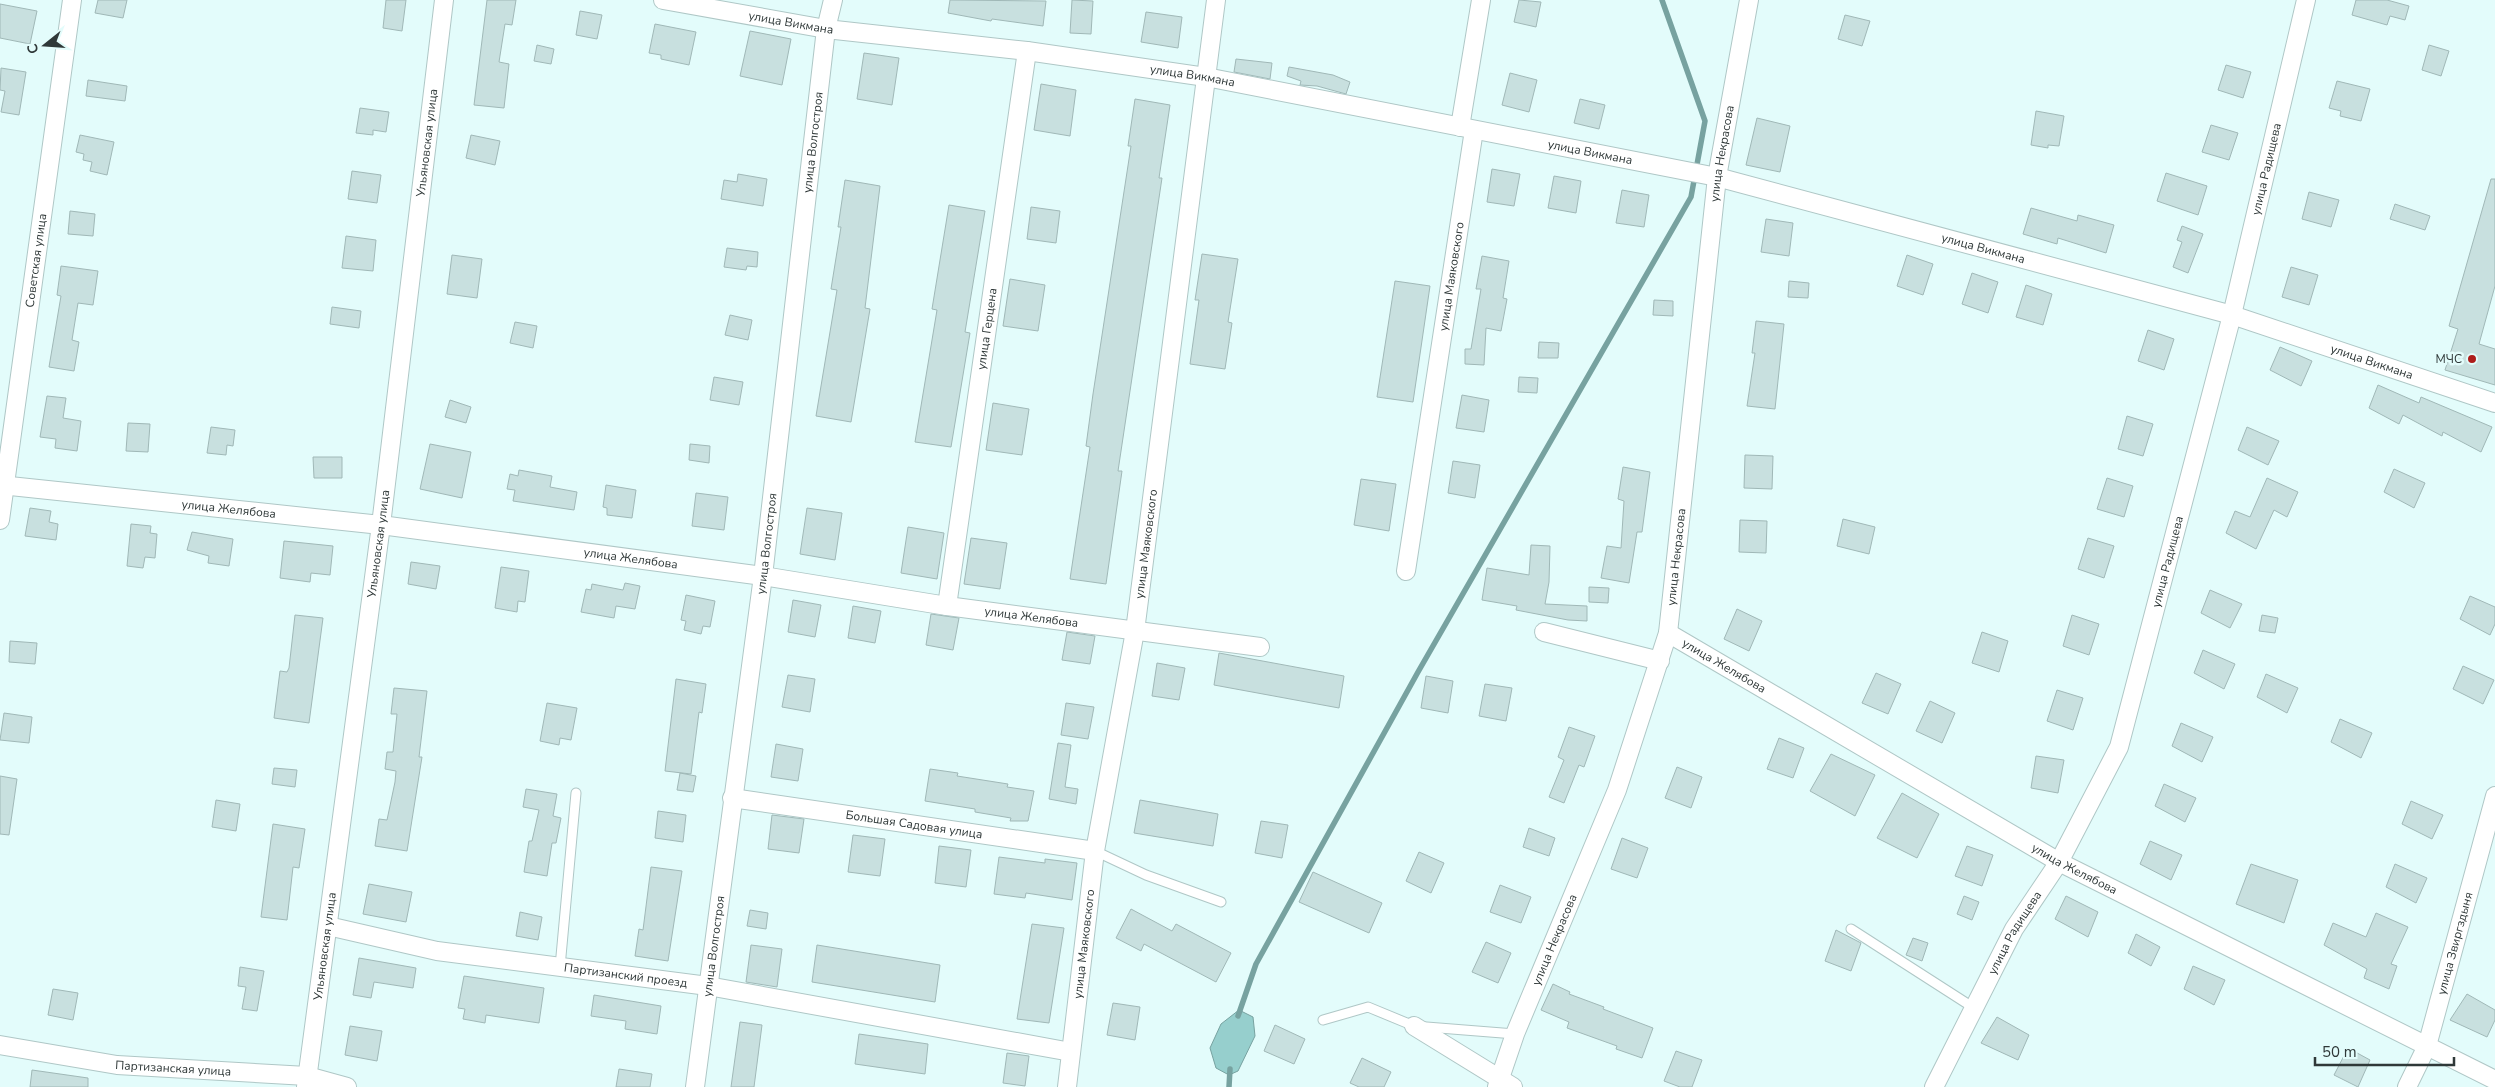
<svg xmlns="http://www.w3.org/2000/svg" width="2495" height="1087" viewBox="0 0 2495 1087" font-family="'Nunito Sans',sans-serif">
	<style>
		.water { fill: #96cfcd; stroke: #77a2a0 }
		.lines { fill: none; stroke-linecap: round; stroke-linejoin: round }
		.stream { stroke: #77a2a0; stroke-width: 5.5 }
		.building { fill: #c8e0df; stroke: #a0b8b7 }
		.lane-casing { stroke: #afc7c6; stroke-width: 11 }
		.street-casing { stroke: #afc7c6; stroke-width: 20 }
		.lane { stroke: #fff; stroke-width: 9 }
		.street { stroke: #fff; stroke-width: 18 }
		.poi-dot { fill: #ad1c1a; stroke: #e3fcfb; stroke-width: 2 }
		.labels { text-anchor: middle; stroke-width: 5; stroke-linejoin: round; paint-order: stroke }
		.street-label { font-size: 12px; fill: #2f3838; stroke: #e3fcfb }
		.poi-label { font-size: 12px; fill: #2f3838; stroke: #e3fcfb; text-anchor: end }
	</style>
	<rect width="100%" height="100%" fill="#e3fcfb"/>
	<path class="water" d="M1239 1010 1253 1017 1255 1036 1238 1071 1229 1075 1216 1068 1210 1048 1221 1024Z"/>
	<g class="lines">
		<path class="stream" d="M1238 1016 1256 964 1418 672 1691 197 1705 121 1662 0
			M1229 1087 1230 1069"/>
	</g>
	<path class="building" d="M98 0H127L123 18 95 13Z
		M386 0H406L402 31 383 28Z
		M487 0H516L512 25 505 24 499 62 509 64 504 108 474 105Z
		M950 0 1046 1 1043 26 992 19 991 21 948 13Z
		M1072 0 1093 1 1091 34 1070 33Z
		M1519 0 1541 2 1536 27 1514 22Z
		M2356 0H2387L2409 6 2405 20 2390 16 2387 25 2352 15Z
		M0 4 37 11 30 44 0 38Z
		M580 11 602 15 597 39 576 35Z
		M1146 12 1182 17 1178 48 1141 42Z
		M1845 15 1870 21 1862 46 1838 39Z
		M655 24 696 32 689 65 661 59V55L649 53Z
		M750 31 791 39 782 85 740 76Z
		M537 45 554 49 551 64 534 61Z
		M2429 45 2449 51 2441 76 2422 70Z
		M864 53 899 58 892 105 857 99Z
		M1236 59 1272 63 1270 79 1234 72Z
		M2226 65 2251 72 2243 98 2218 90Z
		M1289 67 1333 75 1350 82 1346 94 1317 86 1300 85 1301 81 1287 76Z
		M1 68 26 72 19 115 1 112 5 91 0 90Z
		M1510 73 1537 80 1529 112 1502 105Z
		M88 80 127 86 125 101 86 96Z
		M2337 81 2370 89 2361 121 2340 116 2341 111 2329 108Z
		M1041 84 1076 90 1070 136 1034 130Z
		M1135 99 1170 105 1159 178H1162L1118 471H1122L1106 584 1070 579 1090 447 1086 446 1093 394 1131 146H1128Z
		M1580 99 1605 105 1599 129 1574 123Z
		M360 108 389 112 386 132 373 130V135L356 133Z
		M2036 111 2064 116 2059 146 2048 145V148L2031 145Z
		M1757 118 1790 126 1780 172 1746 165Z
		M2211 125 2238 133 2229 160 2202 152Z
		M80 135 114 142 107 175 90 171 92 162 83 160 84 154 76 152Z
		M471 135 500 141 495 165 466 158Z
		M1492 169 1520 174 1514 206 1487 202Z
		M352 171 381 175 377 203 348 199Z
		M2166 173 2207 186 2198 215 2157 201Z
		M738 174 767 179 763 206 721 199 724 180 737 182Z
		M1554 176 1581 181 1576 213 1548 208Z
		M2491 179H2495V286L2479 344 2495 349V385L2445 370 2458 329 2449 326Z
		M845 180 880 186 865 308 870 309 851 422 816 416 837 290 831 289 841 227H838Z
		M1622 190 1649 195 1644 227 1616 223Z
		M2309 192 2339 200 2331 227 2302 219Z
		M2395 204 2430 216 2425 230 2390 219Z
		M949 205 985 211 965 332 970 333 951 447 915 442 937 310 932 309Z
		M1031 207 1060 211 1056 243 1027 239Z
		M2031 208 2077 221 2078 215 2114 225 2106 253 2058 238 2057 244 2023 234Z
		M70 211 95 214 93 236 68 234Z
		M1766 219 1793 223 1789 256 1761 252Z
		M2182 226 2203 234 2188 273 2173 267 2182 242 2177 240Z
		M346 236 376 240 373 271 342 268Z
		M727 248 758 252 757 267 747 266 746 270 724 267Z
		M1202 254 1238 259 1228 322 1232 323 1225 369 1190 364 1199 300H1195Z
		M452 255 482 259 477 298 447 294Z
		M1907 255 1933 264 1923 295 1897 286Z
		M1482 256 1509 261 1503 298 1507 299 1501 331 1486 328 1484 365 1465 364V349H1471L1481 289H1476Z
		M61 266 98 271 93 305 78 303 72 340 79 342 74 371 49 367 61 296 57 295Z
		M2291 267 2318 275 2309 305 2282 297Z
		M1972 273 1998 282 1988 313 1962 304Z
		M1010 279 1045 285 1038 331 1003 326Z
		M1395 281 1430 286 1413 402 1377 397Z
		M1789 281 1809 283 1808 298 1788 297Z
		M2026 285 2052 294 2043 325 2016 317Z
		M1654 300 1673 301V316L1653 315Z
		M332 307 361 311 359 328 330 324Z
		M730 315 752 320 748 340 725 335Z
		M1756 321 1784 324 1775 409 1747 406 1755 353H1752Z
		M515 322 537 326 533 348 510 343Z
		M2148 330 2174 339 2164 370 2138 361Z
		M1539 342 1559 343 1558 358H1538Z
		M2280 347 2312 361 2301 386 2270 370Z
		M714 377 743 382 739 405 710 400Z
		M1519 377 1538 378 1537 393 1518 392Z
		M2378 385 2419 403 2421 397 2492 427 2481 452 2443 432 2442 436 2403 415 2399 424 2369 408Z
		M1462 395 1489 400 1484 432 1456 428Z
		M47 396 66 398 63 418 81 421 77 451 55 448 56 439 40 437Z
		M450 400 471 407 466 423 445 417Z
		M993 403 1029 409 1022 455 986 450Z
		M2127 416 2153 424 2143 456 2118 449Z
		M128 423 150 424 148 452 126 451Z
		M211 427 235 430 233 446 227 445 226 455 207 453Z
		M2247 427 2279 441 2268 465 2238 450Z
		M430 444 471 452 462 498 420 489Z
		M690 444 710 446 709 463 689 460Z
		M1745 455 1773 456 1772 489 1744 488Z
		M313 457H342V478H314Z
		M1453 461 1480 465 1475 498 1448 493Z
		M1623 467 1650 472 1642 532H1637L1629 583 1601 578 1607 546 1621 548 1624 501 1618 499Z
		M2394 469 2425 483 2414 508 2384 492Z
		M519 470 552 476 550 487 577 492 574 510 513 501 515 490 507 489 510 474 518 476Z
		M2107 478 2133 486 2124 517 2097 509Z
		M2267 478 2298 492 2287 517 2274 510 2256 549 2226 533 2235 511 2250 517Z
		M1361 479 1396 484 1389 531 1354 525Z
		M606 485 636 490 632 518 607 515V508L603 507Z
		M696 493 728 497 724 530 692 526Z
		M30 508 51 511 49 522 58 524 56 540 25 536Z
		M807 508 842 513 835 560 800 554Z
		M1843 519 1875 527 1869 554 1837 546Z
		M1740 520 1767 521 1766 553 1739 552Z
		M131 524 151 526 150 533 157 534 155 558 145 557 143 568 127 566Z
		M908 527 944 533 937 579 901 573Z
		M192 532 233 539 229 566 208 563 209 556 187 550Z
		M971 538 1007 543 1000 589 964 584Z
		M2088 538 2114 546 2104 578 2078 569Z
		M284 541 333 546 330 575 311 573 310 582 280 578Z
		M1531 545 1550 546 1549 582 1545 604 1587 606V621L1568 620 1516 610 1517 606 1482 600 1487 568 1529 575Z
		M411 562 440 566 436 589 408 584Z
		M501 567 529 571 525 602 518 601 517 612 495 608Z
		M625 583 640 586 635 609 616 606 614 618 581 612 586 589 591 590 592 584 623 590Z
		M1589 587 1609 588 1608 603 1589 602Z
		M2210 590 2242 604 2230 628 2201 613Z
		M686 595 715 601 710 627 703 626 701 634 684 630 686 621 681 620Z
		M2470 596 2495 607V624L2490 635 2460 619Z
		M793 600 821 605 815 637 788 632Z
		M853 606 881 611 875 643 848 638Z
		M1737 609 1762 621 1749 651 1724 639Z
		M931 614 959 618 953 650 926 645Z
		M295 615 323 618 309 723 274 718 280 671 287 672 289 668Z
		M2072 615 2099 624 2089 655 2063 646Z
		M2262 615 2278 618 2275 633 2259 631Z
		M1067 632 1095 636 1090 664 1062 660Z
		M1982 632 2008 641 1999 672 1972 663Z
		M10 641 37 643 35 664 9 662Z
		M2203 650 2235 664 2224 689 2194 673Z
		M1219 653 1344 676 1339 708 1214 685Z
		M1157 663 1185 668 1179 700 1152 696Z
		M2463 666 2494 680 2483 704 2453 689Z
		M1876 673 1901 684 1888 714 1862 703Z
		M2266 674 2298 688 2287 713 2257 697Z
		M788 675 815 679 810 712 782 707Z
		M1426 676 1453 681 1448 713 1421 708Z
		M676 679 706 684 702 713 699 712 691 774 665 771Z
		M1485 684 1512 688 1506 721 1479 716Z
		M394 688 427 691 419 757H422L407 851 375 846 379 819 387 820 395 782 396 771 385 769 387 752H393L397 714H391Z
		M2057 690 2083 698 2073 730 2047 721Z
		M1930 701 1955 713 1942 743 1916 731Z
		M547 703 577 708 571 740 560 738 559 745 540 741Z
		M1066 703 1094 707 1088 739 1061 735Z
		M4 713 32 717 29 743 0 740Z
		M2340 719 2372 733 2361 758 2331 742Z
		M2181 723 2213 737 2202 762 2172 746Z
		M1569 727 1595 736 1584 767 1579 765 1564 803 1549 797 1564 760 1558 757Z
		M1779 738 1804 748 1793 778 1767 769Z
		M1058 743 1071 745 1065 787 1078 789 1076 804 1049 799Z
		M776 744 803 749 798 781 771 777Z
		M1831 754 1875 775 1855 816 1810 791Z
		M2036 756 2064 760 2058 793 2031 788Z
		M1677 767 1702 777 1691 808 1665 798Z
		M274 768 297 770 295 787 272 784Z
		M930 769 958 773 957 776 1008 784 1007 787 1034 791 1028 821H1010L1011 818 975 812V809L925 801Z
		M680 773 696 776 693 792 677 790Z
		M0 776 17 779 9 835 0 834Z
		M2164 784 2196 798 2185 822 2155 806Z
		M526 789 557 794 553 816 561 818 556 843H552L547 876 524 872 529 841H532L539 810 523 807Z
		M1902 793 1939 814 1917 858 1877 838Z
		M216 800 240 804 236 831 212 827Z
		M1140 800 1218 814 1213 846 1134 833Z
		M2411 801 2443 815 2432 839 2402 824Z
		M658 811 686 815 683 842 655 838Z
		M772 815 804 819 799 853 768 849Z
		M1261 821 1288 825 1282 858 1255 853Z
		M273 824 305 829 299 868 293 867 287 920 261 917Z
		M1529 828 1555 838 1549 856 1523 847Z
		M853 835 885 839 880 876 848 872Z
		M1622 838 1648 848 1637 878 1611 869Z
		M2150 841 2182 855 2171 880 2140 864Z
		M939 846 971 850 966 887 935 883Z
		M1967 846 1993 855 1982 886 1955 876Z
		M1419 852 1444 863 1431 893 1406 881Z
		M999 857 1045 863V859L1077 863 1072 900 1026 893 1025 898 994 894Z
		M2251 864 2298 880 2284 923 2236 904Z
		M2395 864 2427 878 2416 903 2386 887Z
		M651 867 682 871 668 961 635 956 639 929 643 930Z
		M1313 872 1382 903 1369 933 1299 902Z
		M369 884 412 892 406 922 363 914Z
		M1500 885 1531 897 1521 923 1490 912Z
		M1964 896 1979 902 1972 920 1957 914Z
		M2066 896 2098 912 2088 937 2055 919Z
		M1131 909 1172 931 1176 924 1231 953 1216 982 1144 944 1141 951 1116 938Z
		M750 910 768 913 766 929 747 926Z
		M520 912 542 917 538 940 516 936Z
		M2376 913 2408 927 2391 964 2397 966 2389 989 2364 978 2367 969 2324 945 2333 923 2366 937Z
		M1032 924 1064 928 1049 1023 1017 1019Z
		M1836 930 1861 943 1851 971 1825 961Z
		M2136 934 2160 947 2151 966 2128 953Z
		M1913 938 1928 943 1922 961 1906 955Z
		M1486 942 1511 953 1498 983 1472 972Z
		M751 945 782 949 777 987 746 982Z
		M817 945 940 965 935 1002 812 982Z
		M359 958 416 968 413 988 374 982 371 998 353 995Z
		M2193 966 2225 980 2214 1005 2184 989Z
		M240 967 264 971 257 1011 242 1009 246 987 238 986Z
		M464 976 544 988 539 1023 486 1015 485 1023 463 1019 465 1009 458 1008Z
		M1553 984 1570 992 1569 994 1604 1007 1603 1009 1653 1028 1642 1058 1616 1049 1617 1046 1567 1028 1569 1022 1541 1010Z
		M53 989 78 993 73 1020 48 1015Z
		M2467 994 2495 1010V1020L2487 1037 2450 1020Z
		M594 995 661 1006 657 1034 625 1029 626 1021 591 1016Z
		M1113 1003 1140 1007 1135 1040 1107 1035Z
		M1997 1017 2029 1035 2018 1060 1981 1043Z
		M740 1022 762 1025 754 1087H731Z
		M1275 1025 1305 1039 1294 1064 1264 1051Z
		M350 1026 382 1031 377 1061 345 1055Z
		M859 1034 928 1044 925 1074 855 1064Z
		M2348 1048 2370 1060 2358 1087 2334 1075Z
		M1676 1051 1702 1060 1692 1087H1680L1664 1081Z
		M1007 1053 1029 1056 1025 1086 1003 1083Z
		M1362 1058 1391 1072 1384 1087H1359L1350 1083Z
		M619 1069 652 1074 650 1087H616Z
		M32 1070 88 1078V1087H30Z"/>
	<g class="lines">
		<defs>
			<path id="lane" d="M1095 851 1146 875 1221 902
				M1851 929 1974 1008
				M560 967 576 793
				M1323 1020 1368 1007 1414 1026 1515 1034"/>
			<g id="street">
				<path id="s1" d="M663 0 826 29 1027 51 1206 77 1717 177 2232 315 2495 403"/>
				<path d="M1460 127 1481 0"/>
				<path id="s2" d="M0 485 381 525 763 576 947 606 1260 647"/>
				<path id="s3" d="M0 520 72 0"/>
				<path id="s4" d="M1406 571 1474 130"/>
				<path id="s5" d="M947 606 1027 51"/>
				<path d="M1544 632 1660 661"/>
				<path id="s6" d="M1668 633 2059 862 2495 1080"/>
				<path id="s7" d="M732 798 1095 851"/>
				<path id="s8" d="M328 926 437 951 708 986 1071 1052"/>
				<path d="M1414 1026 1513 1087"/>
				<path id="s9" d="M0 1045 117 1065 307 1076 347 1087"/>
				<path id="s10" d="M306 1087 381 525 444 0"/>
				<path id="s11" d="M695 1087 763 576 826 29 833 0"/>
				<path id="s12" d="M1067 1087 1095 851 1135 631 1216 0"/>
				<path id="s13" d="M1497 1087 1515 1034 1617 790 1668 633 1717 177 1749 0"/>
				<path id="s14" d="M1934 1087 2014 929 2059 862 2119 747 2232 315 2306 0"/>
				<path id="s15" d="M2407 1087 2427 1046 2495 796"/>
			</g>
		</defs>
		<use href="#lane" class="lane-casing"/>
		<use href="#street" class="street-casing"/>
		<use href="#lane" class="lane"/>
		<use href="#street" class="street"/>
	</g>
	<circle class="poi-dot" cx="2472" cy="359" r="5"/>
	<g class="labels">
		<g class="street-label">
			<text dy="4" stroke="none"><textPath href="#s1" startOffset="130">улица Викмана</textPath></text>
			<text dy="4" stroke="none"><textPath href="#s1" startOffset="535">улица Викмана</textPath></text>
			<text dy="4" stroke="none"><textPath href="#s11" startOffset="952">улица Волгостроя</textPath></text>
			<text dy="4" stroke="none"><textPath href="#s10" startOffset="952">Ульяновская улица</textPath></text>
			<text dy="4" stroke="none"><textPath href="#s1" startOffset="940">улица Викмана</textPath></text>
			<text dy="4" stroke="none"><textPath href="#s13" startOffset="968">улица Некрасова</textPath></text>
			<text dy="4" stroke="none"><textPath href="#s14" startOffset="984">улица Радищева</textPath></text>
			<text dy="4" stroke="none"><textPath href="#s1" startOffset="1345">улица Викмана</textPath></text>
			<text dy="4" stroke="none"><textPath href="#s3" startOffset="262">Советская улица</textPath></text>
			<text dy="4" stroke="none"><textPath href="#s4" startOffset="298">улица Маяковского</textPath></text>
			<text dy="4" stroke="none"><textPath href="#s5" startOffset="280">улица Герцена</textPath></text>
			<text dy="4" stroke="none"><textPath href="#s1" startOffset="1750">улица Викмана</textPath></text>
			<text dy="4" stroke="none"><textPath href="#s2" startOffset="230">улица Желябова</textPath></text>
			<text dy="4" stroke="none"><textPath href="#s10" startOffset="548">Ульяновская улица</textPath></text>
			<text dy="4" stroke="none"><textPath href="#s11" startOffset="548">улица Волгостроя</textPath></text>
			<text dy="4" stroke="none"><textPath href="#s12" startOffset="549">улица Маяковского</textPath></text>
			<text dy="4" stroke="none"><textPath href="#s13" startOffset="562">улица Некрасова</textPath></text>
			<text dy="4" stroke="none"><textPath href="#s2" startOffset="635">улица Желябова</textPath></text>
			<text dy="4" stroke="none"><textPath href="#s14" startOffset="579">улица Радищева</textPath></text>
			<text dy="4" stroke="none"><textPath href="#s2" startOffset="1040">улица Желябова</textPath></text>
			<text dy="4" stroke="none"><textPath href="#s6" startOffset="65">улица Желябова</textPath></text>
			<text dy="4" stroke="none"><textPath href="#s7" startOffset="184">Большая Садовая улица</textPath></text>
			<text dy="4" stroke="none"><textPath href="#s6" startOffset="470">улица Желябова</textPath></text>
			<text dy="4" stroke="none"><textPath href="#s14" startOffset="174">улица Радищева</textPath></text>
			<text dy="4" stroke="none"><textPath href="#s13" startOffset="158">улица Некрасова</textPath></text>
			<text dy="4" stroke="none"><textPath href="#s15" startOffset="152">улица Звиргздыня</textPath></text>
			<text dy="4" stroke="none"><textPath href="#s12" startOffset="144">улица Маяковского</textPath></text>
			<text dy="4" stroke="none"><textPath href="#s10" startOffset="142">Ульяновская улица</textPath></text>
			<text dy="4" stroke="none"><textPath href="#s11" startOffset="142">улица Волгостроя</textPath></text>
			<text dy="4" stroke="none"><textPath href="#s8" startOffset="302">Партизанский проезд</textPath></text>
			<text dy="4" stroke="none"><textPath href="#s9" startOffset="175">Партизанская улица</textPath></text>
		</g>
		<g class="poi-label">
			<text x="2462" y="363">МЧС</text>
		</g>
	</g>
	<g transform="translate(45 45) rotate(253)" stroke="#e3fcfb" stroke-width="4" paint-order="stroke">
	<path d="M0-4L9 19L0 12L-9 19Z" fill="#2f3838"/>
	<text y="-8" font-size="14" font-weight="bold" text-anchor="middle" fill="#2f3838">С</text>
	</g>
	<path d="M2315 1057v8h139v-8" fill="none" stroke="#2f3838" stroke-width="2.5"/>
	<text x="2322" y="1057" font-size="15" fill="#2f3838" stroke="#e3fcfb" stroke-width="4" paint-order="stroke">50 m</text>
</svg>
